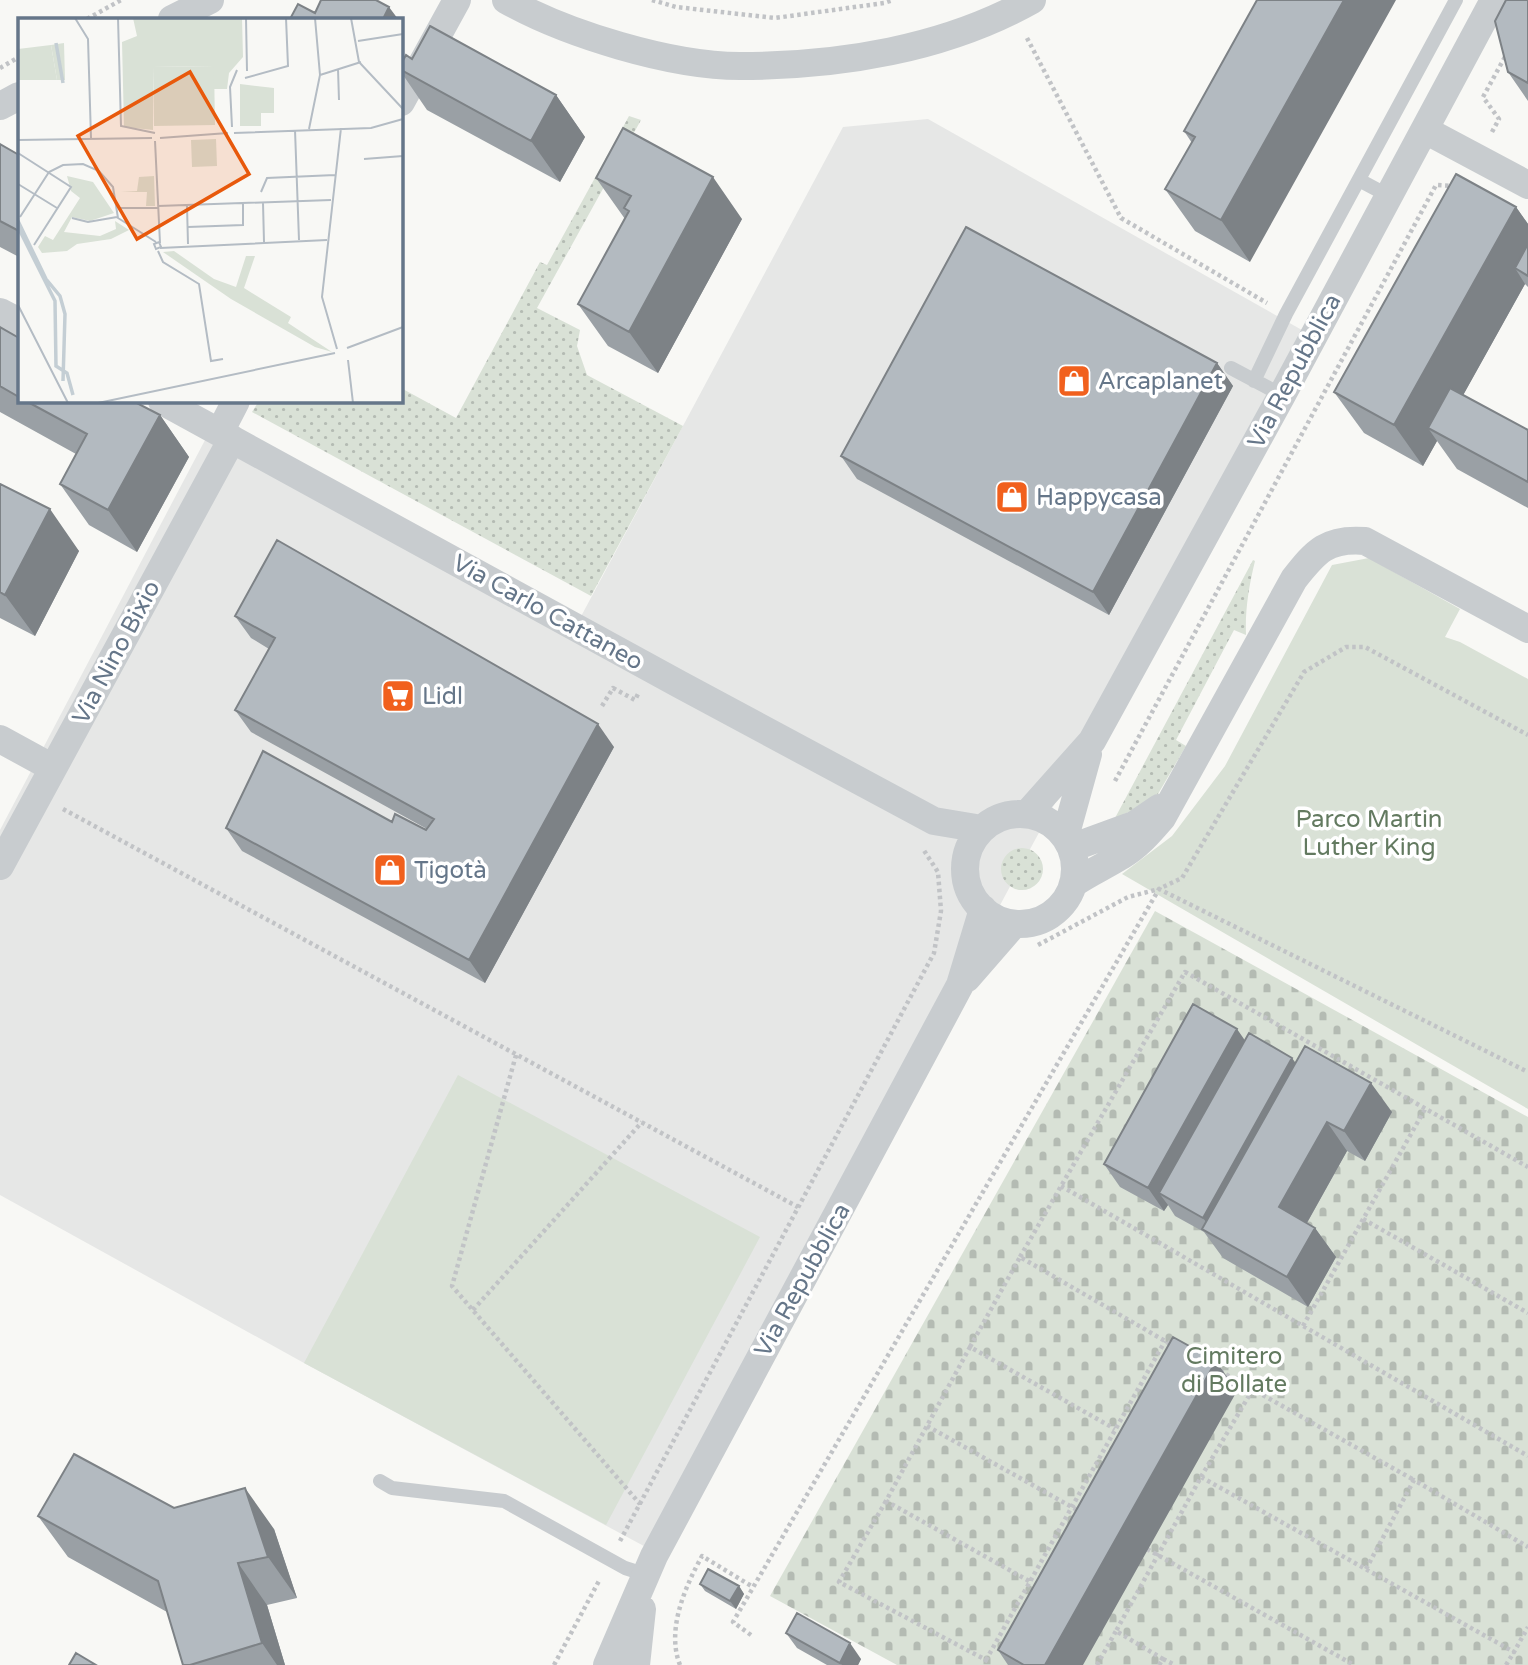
<svg xmlns="http://www.w3.org/2000/svg" width="1528" height="1665" viewBox="0 0 1528 1665" font-family="'Varela Round',sans-serif">
	<style>
		.built { fill: #e6e7e6 }
		.grass { fill: url(#grass-dots) }
		.cemetery { fill: url(#cemetery-stones) }
		.park { fill: #d9e1d6 }
		.lines { fill: none; stroke-linecap: round; stroke-linejoin: round }
		.path { stroke: #c1c3c6; stroke-width: 4.5; stroke-dasharray: 3.5 3.5; stroke-linecap: butt }
		.service { stroke: #c8cccf; stroke-width: 14 }
		.minor { stroke: #c8cccf; stroke-width: 28 }
		.wall { fill: #9aa0a5 }
		.shaded-wall { fill: #7d8286 }
		.building { fill: #b3bac0; stroke: #7d8286; stroke-width: 2 }
		.labels { text-anchor: middle; stroke-width: 7; stroke-linejoin: round; paint-order: stroke }
		.street-label { font-size: 24px; fill: #657689; stroke: #fff }
		.poi-label { font-size: 24px; fill: #657689; stroke: #fff; text-anchor: start }
		.park-label { font-size: 24px; fill: #637a60; stroke: #fff }
		.inset-river { fill: none; stroke: #c4ced4; stroke-width: 3.5 }
		.inset-road { fill: none; stroke: #b4bcc4; stroke-width: 2 }
		.view { fill: #e8590c; fill-opacity: 0.15; stroke: #e8590c; stroke-width: 3.5 }
		.inset-edge { fill: none; stroke: #657689; stroke-width: 3.5 }
	</style>
	<defs>
		<pattern id="grass-dots" width="8" height="8" patternUnits="userSpaceOnUse" patternTransform="scale(1.75)"><rect width="8" height="8" fill="#d9e1d6"/><path d="M2 2h.1M6 6h.1" fill="none" stroke="#b4bbb3" stroke-width="1.8" stroke-linecap="round"/></pattern>
		<pattern id="cemetery-stones" width="16" height="16" patternUnits="userSpaceOnUse" patternTransform="scale(1.75)"><rect width="16" height="16" fill="#d9e1d6"/><path d="M2 7V4a2 2 0 0 1 4 0v3zM10 15v-3a2 2 0 0 1 4 0v3z" fill="#b4bbb3"/></pattern>
	</defs>
	<rect width="100%" height="100%" fill="#f8f8f5"/>
	<path class="built" d="M928 119 1309 334 1022 864 655 1552 304 1363 0 1195V830L214 423 578 622 843 127Z"/>
	<path class="grass" d="M629 116 641 120 537 308 580 330 577 346 587 375 683 426 591 596 252 412 259 401H401V388L456 418 540 262 547 265Z
		M1253 560 1255 561C1249 586 1245 609 1246 635L1234 630 1176 740 1186 746 1158 794 1149 803 1115 818Z
		M1001 869a21 21 0 1 1 42 0a21 21 0 1 1-42 0Z"/>
	<path class="cemetery" d="M1155 911 1528 1117V1665H897L770 1596Z"/>
	<path class="park" d="M1369 558 1460 609 1445 637 1460 642 1528 679V1109L1122 874 1172 836 1225 766 1332 565Z
		M458 1075 760 1237 606 1525 304 1363Z"/>
	<g class="lines">
		<path class="path" d="M652 0 676 7 775 18 884 3 893 0
			M87 19 121 0
			M1027 38 1121 218 1267 303
			M0 68 19 57
			M1492 132 1499 119 1483 97 1506 55
			M602 706 613 688 635 700 638 694
			M1115 781 1436 185 1453 186
			M63 809 798 1207
			M1038 945 1128 897 1159 889 1528 1072
			M516 1055 452 1286 640 1504
			M1061 1186 1528 1456
			M1363 1219 1528 1313
			M1020 1257 1185 972 1528 1167
			M473 1310 642 1122
			M1303 1326 1425 1109
			M970 1347 1020 1257 1172 1345
			M1220 1371 1414 1480
			M927 1426 1079 1511
			M1201 1477 1253 1389
			M886 1501 839 1582 986 1660 983 1665
			M620 1541 934 953 941 911 938 872 923 849
			M1147 1549 1354 1665
			M1366 1569 1414 1480 1528 1547
			M1029 1581 886 1501 970 1347 1115 1429
			M751 1635 733 1622 1159 889 1182 878 1304 672 1346 647H1365L1528 735
			M1163 1659 1175 1665
			M986 1660 1165 1341
			M554 1665 600 1579
			M680 1665C666 1630 685 1587 702 1556L753 1587
			M1097 1665 1116 1631
			M1159 1665 1163 1659 1116 1631 1201 1477 1514 1652 1528 1627
			M1506 1665 1514 1652"/>
		<path class="service" d="M1359 180 1389 196
			M1231 368 1282 395
			M1254 381 1286 314 1456 0
			M380 1481 392 1488 504 1501 625 1568 647 1575"/>
		<path class="minor" d="M506 0C566 34 671 66 740 66 839 66 945 49 1032 0
			M172 19 210 0
			M401 102 457 0
			M0 106 19 96
			M1425 130 1528 185
			M0 312 19 322
			M162 401 679 684 934 821 982 829
			M220 432 236 401
			M0 739 53 768
			M1027 814 1092 741 1282 395 1494 0
			M965 869a55 55 0 1 1 110 0a55 55 0 1 1-110 0Z
			M1065 837 1088 754
			M1071 848 1134 825 1159 808
			M0 866 232 439
			M1073 884C1089 873 1105 866 1121 856 1137 847 1150 832 1162 818L1294 579C1316 551 1327 538 1365 541L1528 629
			M967 978 1014 924
			M607 1665 654 1556 960 985 983 909
			M636 1665 642 1609"/>
	</g>
	<path class="wall" d="M1257 0 1250 262 1195 231 1165 189 1192 143 1184 131Z
		M1528 0V101L1508 72Z
		M412 59 556 95 585 137 560 182 427 110 401 72V64Z
		M0 144 19 155V257L0 247Z
		M596 178 742 219 658 373 608 346 578 304 625 219Z
		M1516 207 1528 224V287L1525 284 1463 395 1528 430V508L1457 469 1437 441 1423 466 1364 433 1334 392Z
		M0 327 19 338V401H133L160 415 189 457 137 552 89 525 60 484 76 454 0 412Z
		M1217 363 1233 386 1109 615 857 479 841 456Z
		M0 484 79 551 35 636 0 618Z
		M235 616 614 747 485 983 242 851 226 828 392 822 427 829 251 732 235 710 269 649 251 638Z
		M1245 1040 1296 1063 1392 1112 1365 1161 1347 1151 1307 1223 1315 1228 1336 1257 1308 1307 1223 1258 1204 1232 1175 1216 1168 1205 1164 1211 1120 1187 1104 1164Z
		M174 1508 274 1529 297 1598 267 1605 285 1665H183L167 1612 68 1557 38 1516Z
		M700 1584 739 1586 744 1594 736 1609 705 1591Z
		M786 1633 861 1659 858 1665H827L797 1648Z
		M998 1650 1024 1665H1008Z"/>
	<path class="shaded-wall" d="M1344 0H1396L1250 262 1221 220Z
		M389 7 398 19H383Z
		M556 95 585 137 560 182 531 141Z
		M713 177 742 219 658 373 629 332Z
		M1516 207 1528 224V276L1515 268 1525 284 1441 435 1428 428 1437 441 1423 466 1394 425Z
		M1217 363 1233 386 1109 615 1093 592Z
		M160 415 189 457 137 552 108 510Z
		M50 509 79 551 35 636 5 595Z
		M598 724 614 747 485 983 469 960Z
		M1237 1029 1253 1052 1159 1193 1168 1205 1164 1211 1148 1188Z
		M1292 1058 1308 1080 1217 1237 1203 1218Z
		M1371 1083 1392 1112 1365 1161 1344 1131Z
		M1327 1122 1347 1151 1299 1237 1279 1207Z
		M1315 1228 1336 1257 1308 1307 1287 1277Z
		M1216 1361 1237 1391 1083 1665H1045Z
		M245 1488 274 1529 297 1598 268 1557Z
		M238 1563 267 1605 285 1665H277L262 1643Z
		M739 1586 744 1594 736 1609 730 1601Z
		M850 1643 861 1659 858 1665H842L840 1663Z"/>
	<path class="building" d="M321 0H376L389 7 383 19H290L298 4 315 13Z
		M1257 0H1344L1221 220 1165 189 1195 137 1184 131Z
		M1506 0H1528V83L1508 72 1495 21Z
		M430 26 556 95 531 141 401 70V64L406 55 412 59Z
		M623 128 713 177 629 332 578 304 629 211 624 208 631 196 596 178Z
		M0 144 19 155V231L0 221Z
		M1456 174 1516 207 1394 425 1334 392Z
		M966 227 1217 363 1093 592 841 456Z
		M1528 244V276L1515 268Z
		M0 327 19 338V397L0 386Z
		M1450 388 1528 430V482L1428 428Z
		M26 401H133L160 415 108 510 60 484 87 434Z
		M0 484 50 509 5 595 0 592Z
		M277 540 598 724 469 960 226 828 263 751 392 822 395 814 426 830 434 819 235 710 275 638 235 616Z
		M1193 1004 1237 1029 1148 1188 1104 1164Z
		M1249 1033 1292 1058 1203 1218 1159 1193Z
		M1305 1046 1371 1083 1344 1131 1327 1122 1279 1207 1315 1228 1287 1277 1202 1229Z
		M1173 1337 1216 1361 1045 1665H1024L998 1650Z
		M74 1454 174 1508 245 1488 268 1557 238 1563 262 1643 190 1665H183L158 1581 38 1516Z
		M708 1569 739 1586 730 1601 700 1584Z
		M797 1613 850 1643 840 1663 786 1633Z
		M76 1653 96 1665H69Z"/>
	<defs>
		<symbol id="shop-square" viewBox="-11 -11 22 22"><rect x="-9" y="-9" width="18" height="18" rx="4" fill="#f1601d" stroke="#fff"/><path d="M-5-2.5h2.3a2.7 3.5 0 0 1 5.4 0H5L5.5 6h-11ZM-1.5-2.5h3a1.5 2.3 0 0 0-3 0Z" fill="#fff"/></symbol>
		<symbol id="supermarket-square" viewBox="-11 -11 22 22"><rect x="-9" y="-9" width="18" height="18" rx="4" fill="#f1601d" stroke="#fff"/><path d="M-6-5.5h2.5l.6 2H6L4.5 2H-2.5L-4.4-4H-6ZM-1.5 3.2a1.3 1.3 0 1 0 .1 0ZM3 3.2a1.3 1.3 0 1 0 .1 0Z" fill="#fff"/></symbol>
	</defs>
	<g fill-rule="evenodd">
		<use href="#shop-square" x="1055" y="362" width="38" height="38"/>
		<use href="#shop-square" x="993" y="478" width="38" height="38"/>
		<use href="#supermarket-square" x="379" y="677" width="38" height="38"/>
		<use href="#shop-square" x="371" y="851" width="38" height="38"/>
	</g>
	<g class="labels">
		<g class="street-label">
			<text transform="translate(1294 371) rotate(-62)" y="8">Via Repubblica</text>
			<text transform="translate(548 612) rotate(29)" y="8">Via Carlo Cattaneo</text>
			<text transform="translate(116 652) rotate(-62)" y="8">Via Nino Bixio</text>
			<text transform="translate(802 1280) rotate(-61)" y="8">Via Repubblica</text>
		</g>
		<g class="poi-label">
			<text x="1098" y="389">Arcaplanet</text>
			<text x="1036" y="505">Happycasa</text>
			<text x="422" y="704">Lidl</text>
			<text x="414" y="878">Tigotà</text>
		</g>
		<g class="park-label">
			<text x="1369" y="827">Parco Martin<tspan x="1369" dy="28">Luther King</tspan></text>
			<text x="1234" y="1364">Cimitero<tspan x="1234" dy="28">di Bollate</tspan></text>
		</g>
	</g>
	<g transform="translate(18 18)">
		<rect width="385" height="385" fill="#f8f8f5"/>
		<path d="M33 27 39 62H0V31ZM136 158 137 188H128L129 174H103L119 173 121 159Z" fill="#d9e1d6"/>
		<path d="M46 25 47 62H39L33 27ZM156 233 196 261 218 269 228 238H237L226 270 273 299 270 305 314 334 297 329 213 281 145 234Z" fill="#d9e1d6"/>
		<path d="M196 48 197 107 136 108 135 49Z" fill="#d9e1d6"/>
		<path d="M115 0H224L225 39 211 55 209 71H196L195 48 135 49V112L106 109 104 24 119 18ZM222 66 256 70V95H243V108H222ZM198 121 199 148 174 149 173 122ZM49 158 75 164 96 195 72 203 54 199 46 214 82 218 98 211 97 203 111 212 93 221 59 226 49 233 24 235 20 229 27 218 35 222 62 180 53 173Z" fill="#d9e1d6"/>
		<path class="inset-river" d="M38 25 45 65M0 203 28 261 42 278 47 296 45 363M0 209 37 283 38 348 49 355 55 377"/>
		<path class="inset-road" d="M57 0 70 21 73 120M100 0 103 108 137 115M228 0 229 53M333 0 341 44 385 91M340 23 385 16M320 51 321 82M302 57 343 44M227 60 270 48 268 0M214 109 212 69 219 52M291 111 302 57 297 0M277 112 281 222M216 115 353 110 385 101M142 120 210 115M0 122 134 120M137 123 142 225M0 135 53 169 16 227M346 141 385 138M0 166 39 190M243 174 249 160 317 157M245 185 246 224M140 188 313 182M169 188 170 226M100 190H140M2 199 31 154 45 147 65 146 81 153 95 169 100 200 138 224M54 200 70 204 99 199M170 209 225 207V186M141 224 143 229 138 231 136 226ZM142 230 309 222M140 233 145 244 181 266 193 343 205 341M0 287 50 385M329 330 385 309M319 331 304 279 323 110M330 342 335 385M80 385 317 335"/>
		<path class="view" d="M172 54 231 156 119 221 60 118Z"/>
		<rect width="385" height="385" class="inset-edge"/>
	</g>
</svg>
